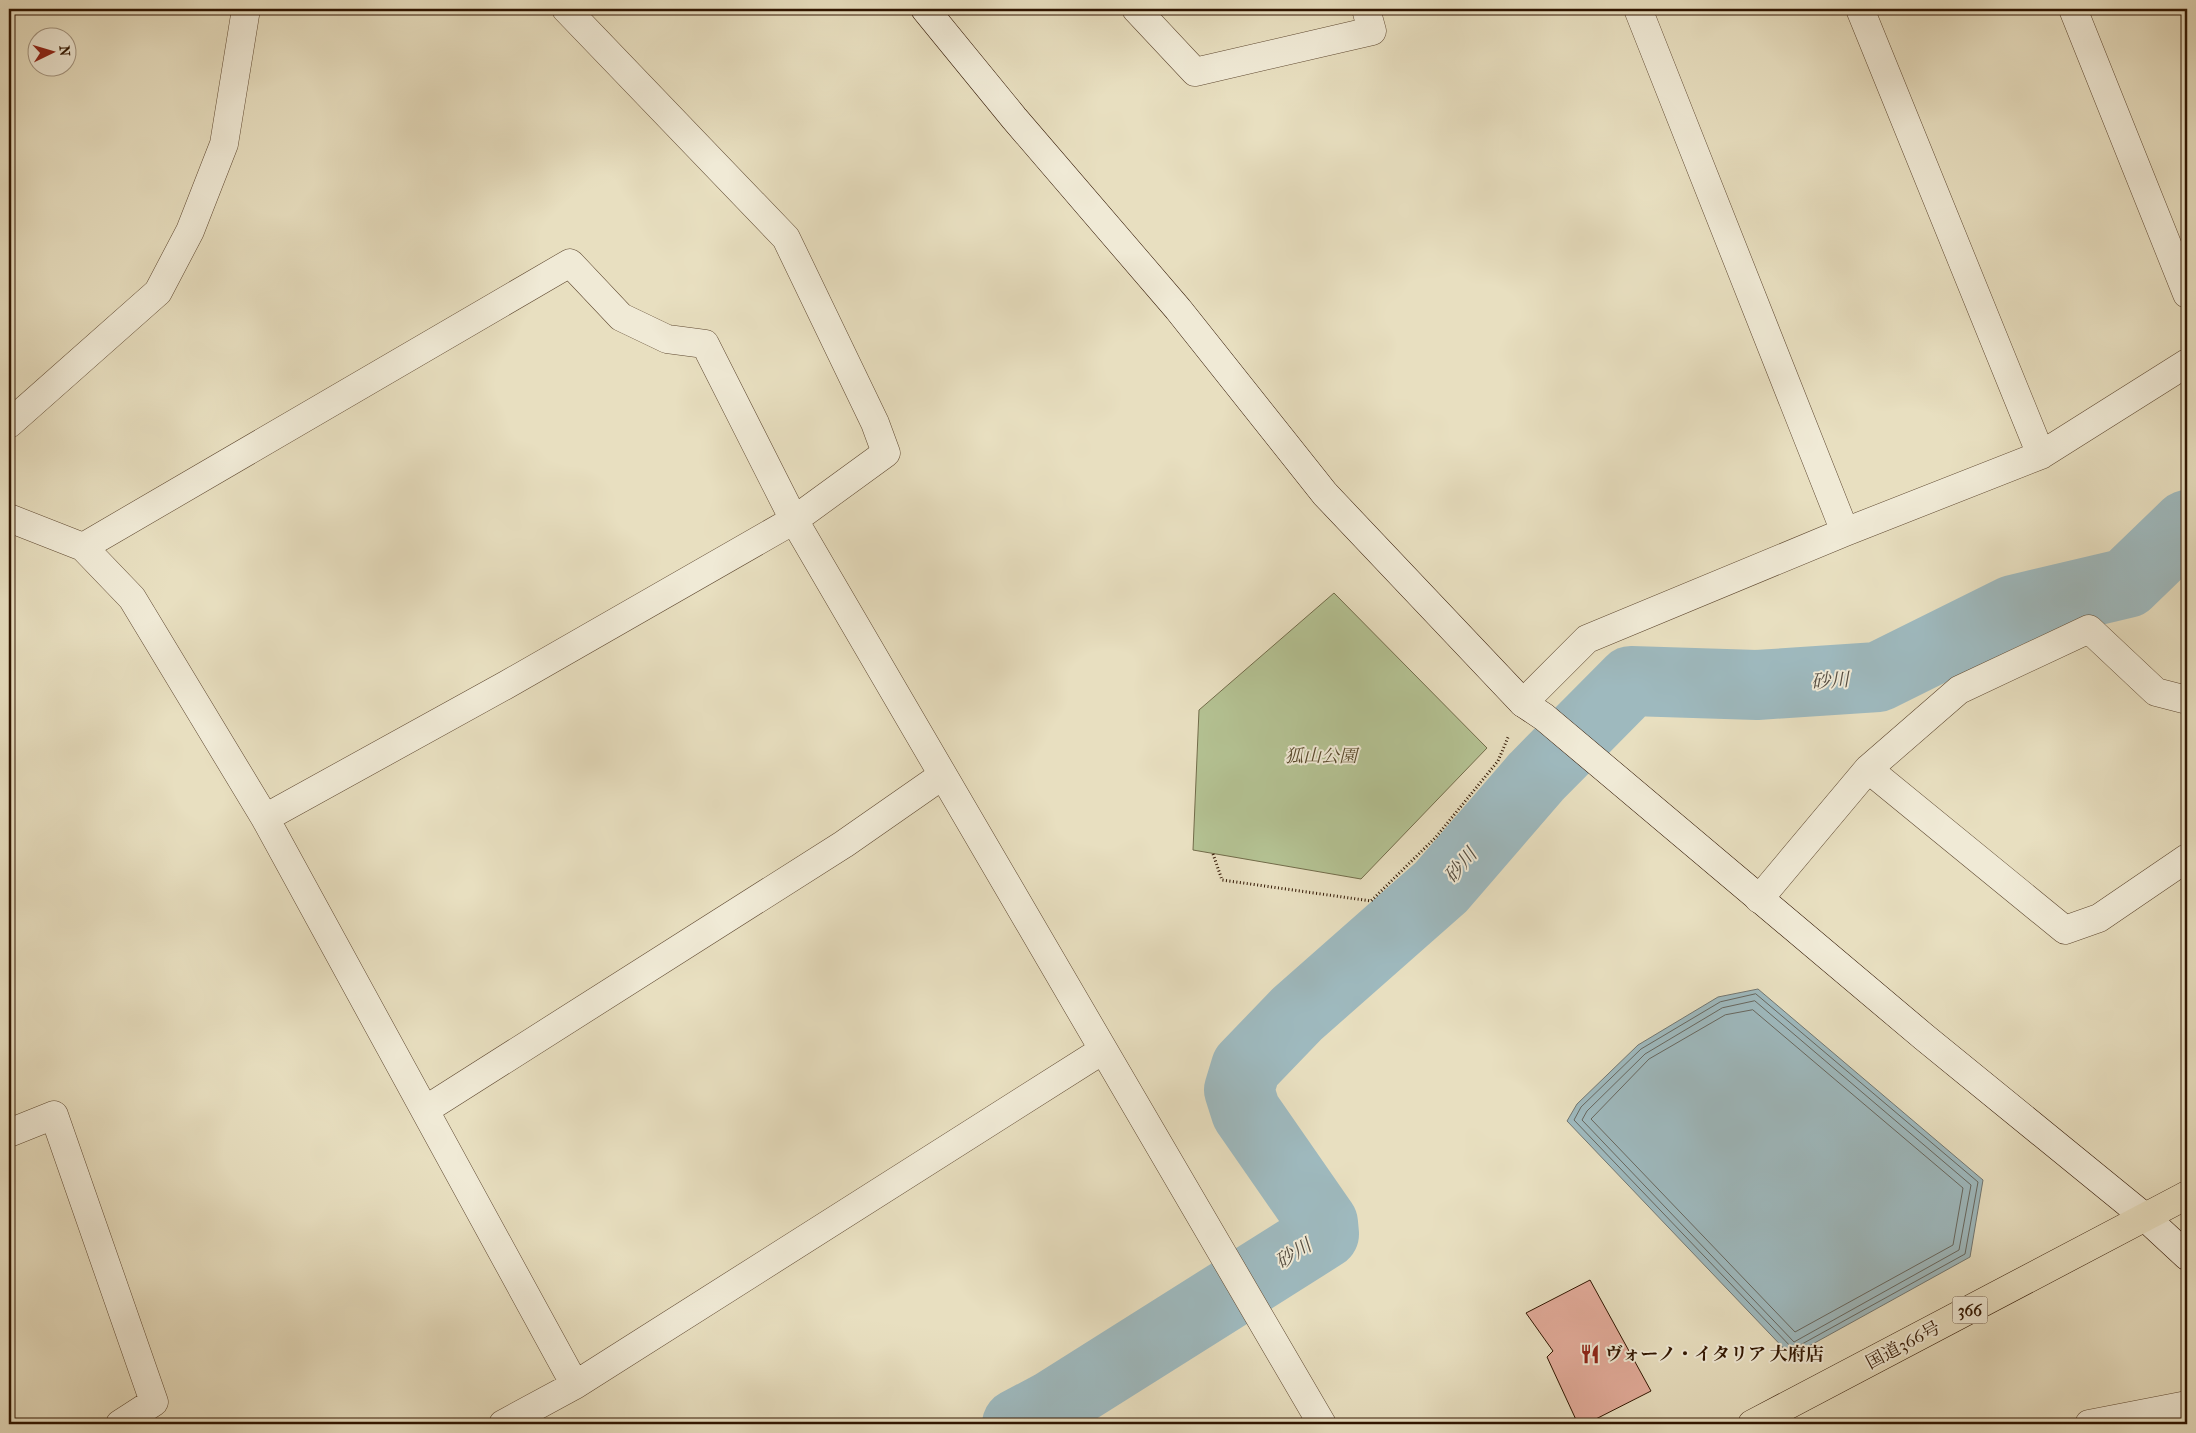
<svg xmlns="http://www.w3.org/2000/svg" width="2196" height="1433" viewBox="0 0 2196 1433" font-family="'IM FELL French Canon','Noto Serif JP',serif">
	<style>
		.green { fill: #b4c293; stroke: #726c4a }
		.water { fill: #9eb9be; stroke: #727772 }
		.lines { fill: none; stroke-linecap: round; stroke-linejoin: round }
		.shore { stroke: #67675f; stroke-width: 1 }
		.river { stroke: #9eb9be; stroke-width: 70 }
		.building { fill: #e3ac9b; stroke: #301500 }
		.street-casing { stroke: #5e4830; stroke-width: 29 }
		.secondary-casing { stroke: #301500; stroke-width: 29 }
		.highway-casing { stroke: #301500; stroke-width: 29 }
		.path { stroke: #301500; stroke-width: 3; stroke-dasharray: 1 2.5; stroke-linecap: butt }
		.street { stroke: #f0ead6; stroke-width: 28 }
		.secondary { stroke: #f0ead6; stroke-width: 28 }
		.highway { stroke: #e8dfc0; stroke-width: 28 }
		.labels { text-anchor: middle; stroke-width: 4; stroke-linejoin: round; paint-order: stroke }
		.shield { fill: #f0ead6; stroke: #6a5540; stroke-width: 1 }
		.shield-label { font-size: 16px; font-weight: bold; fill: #301500 }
		.park-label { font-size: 18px; font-style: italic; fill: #58492c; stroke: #f0ead6 }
		.street-label { font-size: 18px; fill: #301500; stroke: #f0ead6 }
		.poi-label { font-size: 18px; font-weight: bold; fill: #301500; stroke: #f0ead6; text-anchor: start }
		.water-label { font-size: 19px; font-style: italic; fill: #564e42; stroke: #f0ead6 }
	</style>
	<rect width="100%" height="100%" fill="#e8dfc0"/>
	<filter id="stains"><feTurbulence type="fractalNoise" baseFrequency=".004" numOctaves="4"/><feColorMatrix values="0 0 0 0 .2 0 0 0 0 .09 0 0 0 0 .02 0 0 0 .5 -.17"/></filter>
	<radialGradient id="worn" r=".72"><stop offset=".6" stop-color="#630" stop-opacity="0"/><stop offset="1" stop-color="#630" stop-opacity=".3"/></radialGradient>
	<path class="green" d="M1334 593 1487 748 1361 879 1193 850 1199 710Z"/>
	<path class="water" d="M1758 989 1983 1180 1970 1257 1791 1356 1567 1121 1577 1104 1638 1045 1718 997Z"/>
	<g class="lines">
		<path class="shore" d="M1756 994 1978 1182 1965 1254 1793 1349 1574 1120 1581 1107 1641 1049 1720 1002Z
			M1755 1001 1971 1185 1959 1250 1794 1342 1582 1120 1587 1111 1645 1054 1722 1008Z
			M1753 1010 1963 1188 1953 1245 1795 1332 1591 1119 1649 1059 1725 1015Z"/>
		<path class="river" d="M1017 1424 1051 1406 1324 1234 1323 1223 1246 1112 1239 1090 1246 1067 1297 1014 1441 887 1536 777 1631 681 1757 685 1878 677 2013 610 2127 583 2187 525"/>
	</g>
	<path class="building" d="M1590 1280 1651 1391 1586 1424H1578L1547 1357 1553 1351 1526 1313Z"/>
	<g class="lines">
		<defs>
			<path id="street" d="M1136 9 1195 72 1372 31 1366 9
				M1638 9 1845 532
				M1860 9 2041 455
				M2073 9 2187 294
				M9 424 158 292 190 231 224 144 246 9
				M9 518 83 547 132 598 265 818 575 1385
				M83 547 570 263 621 317 667 339 705 344 794 520 1322 1424
				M2187 700 2156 692 2089 629 1959 690 1868 769 2065 930 2099 918 2187 858
				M1523 703 1587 639 1845 532 2041 455 2187 363
				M265 818 506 685 794 520 886 453 875 423 786 238 566 9
				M1759 899 1868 769
				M425 1110 844 844 943 775
				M9 1133 54 1115 154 1402 120 1424
				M503 1424 575 1385 1103 1050
				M2089 1424 2187 1405"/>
			<path id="secondary" d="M925 9 1014 118 1178 309 1325 494 1523 703 1544 717 1924 1037 2146 1218 2187 1256"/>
			<path id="highway" d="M1752 1424 2187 1195"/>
		</defs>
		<use href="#street" class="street-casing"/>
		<use href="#secondary" class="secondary-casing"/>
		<use href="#highway" class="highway-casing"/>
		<path class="path" d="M1213 854 1222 880 1371 901 1436 837 1498 761 1509 735"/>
		<use href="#street" class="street"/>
		<use href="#secondary" class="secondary"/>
		<use href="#highway" class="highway"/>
	</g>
	<defs>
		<symbol id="restaurant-bare" viewBox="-9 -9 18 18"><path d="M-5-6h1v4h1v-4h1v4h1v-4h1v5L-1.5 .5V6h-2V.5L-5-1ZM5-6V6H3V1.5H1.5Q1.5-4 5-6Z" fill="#8f2418" stroke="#f0ead6" stroke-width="2.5" paint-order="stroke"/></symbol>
	</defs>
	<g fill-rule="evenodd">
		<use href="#restaurant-bare" x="1576" y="1340" width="28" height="28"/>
	</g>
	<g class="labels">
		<rect class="shield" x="1952.5" y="1296.5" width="35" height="27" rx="4"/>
		<g class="shield-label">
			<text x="1970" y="1316">366</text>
		</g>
		<g class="park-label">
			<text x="1321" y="762">狐山公園</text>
		</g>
		<g class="street-label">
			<text transform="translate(1903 1345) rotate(-28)" y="6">国道366号</text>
		</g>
		<g class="poi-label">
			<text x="1605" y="1360">ヴォーノ・イタリア 大府店</text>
		</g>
		<g class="water-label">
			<text transform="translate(1830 680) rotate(-4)" y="7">砂川</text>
			<text transform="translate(1460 865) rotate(-49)" y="7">砂川</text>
			<text transform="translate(1293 1253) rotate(-32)" y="7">砂川</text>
		</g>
	</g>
	<rect width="2196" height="1433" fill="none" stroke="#e8dfc0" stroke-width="30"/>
	<rect x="10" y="10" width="2176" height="1413" fill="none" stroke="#301500" stroke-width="2.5"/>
	<rect x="15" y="15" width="2166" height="1403" fill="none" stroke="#301500"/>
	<g transform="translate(52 52) rotate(85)"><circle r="24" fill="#f0ead6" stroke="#a39580"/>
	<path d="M0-4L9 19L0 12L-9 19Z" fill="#8f2418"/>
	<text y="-8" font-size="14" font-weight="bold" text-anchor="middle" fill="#301500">N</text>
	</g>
	<rect width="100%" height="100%" filter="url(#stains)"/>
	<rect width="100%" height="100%" fill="url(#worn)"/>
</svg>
